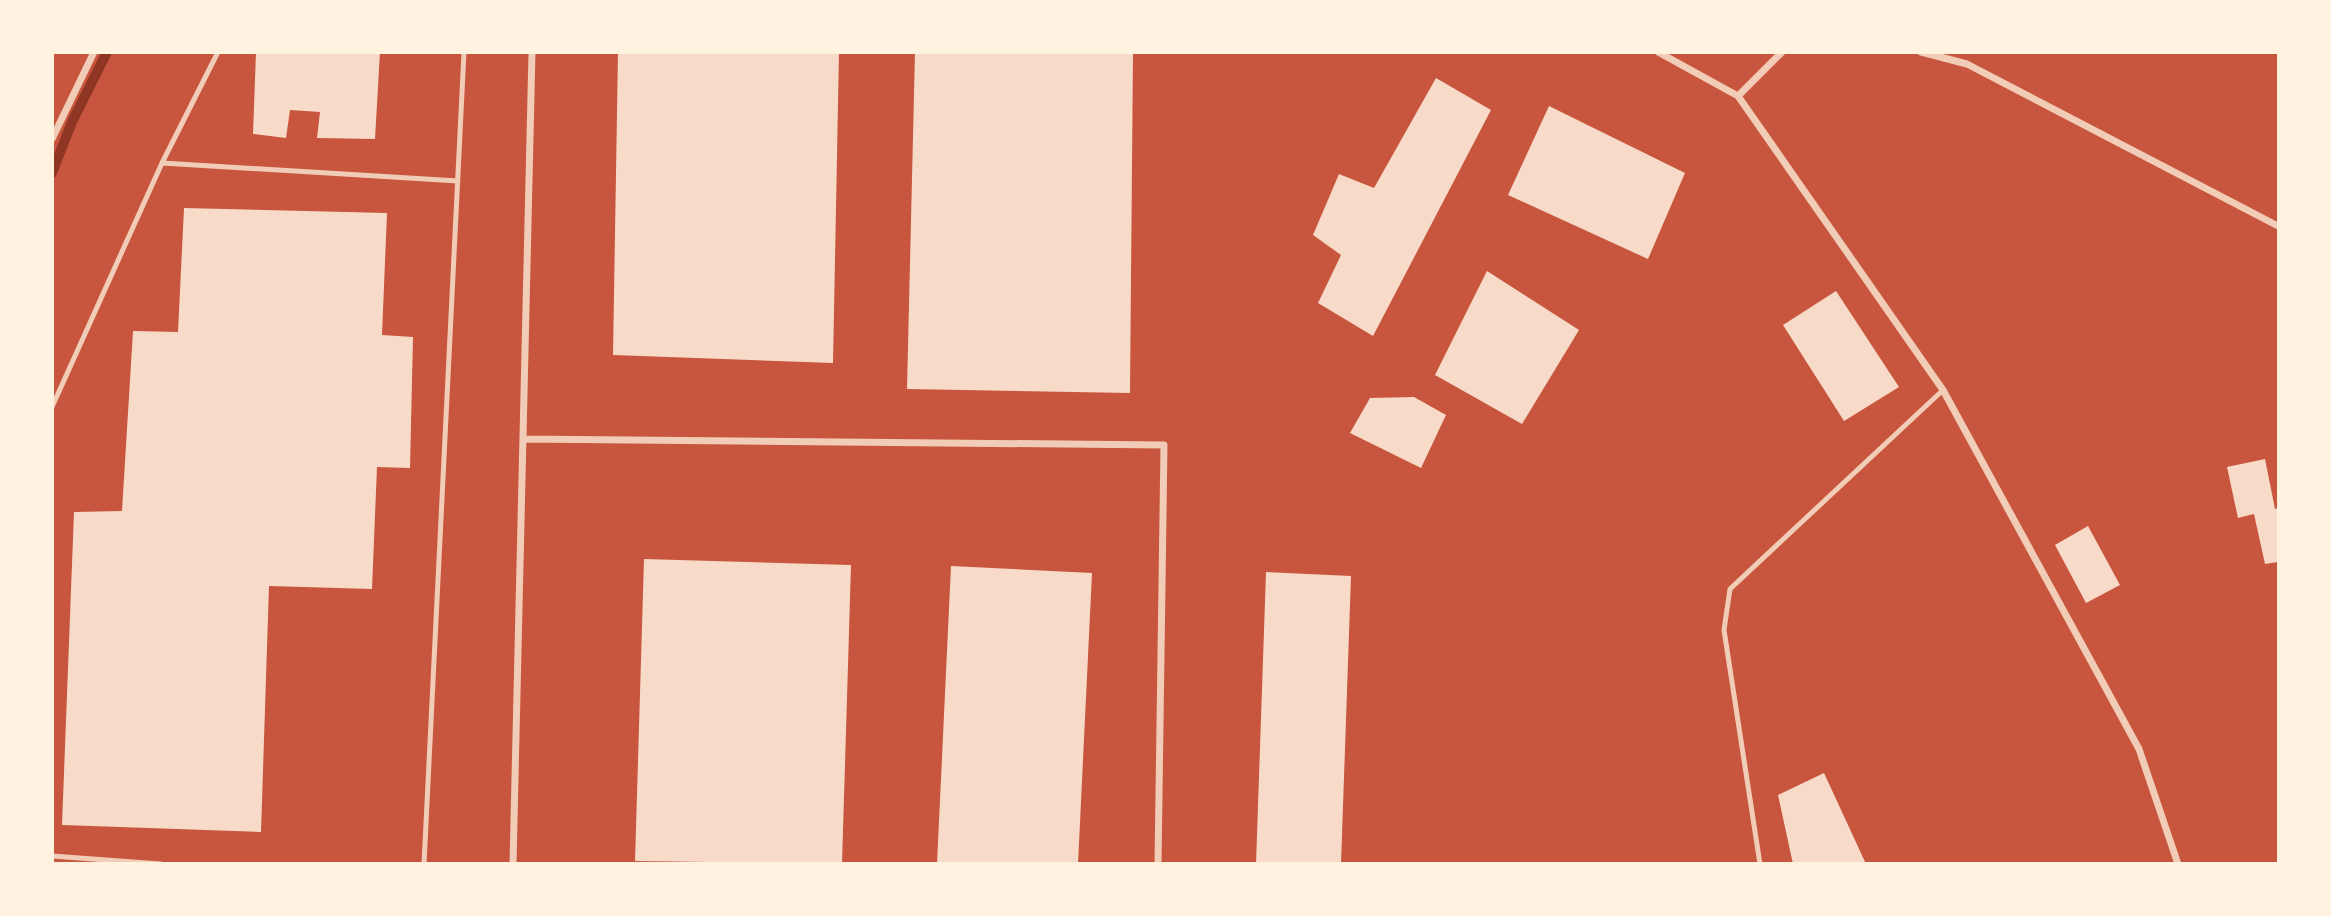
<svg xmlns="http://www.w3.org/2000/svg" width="2331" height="916" viewBox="0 0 2331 916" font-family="'PT Sans Narrow',sans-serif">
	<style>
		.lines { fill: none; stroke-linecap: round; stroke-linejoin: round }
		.stream { stroke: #8f3625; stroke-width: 10 }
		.building { fill: #f7dbc8 }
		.service { stroke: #f1ccb7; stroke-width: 5 }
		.minor { stroke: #f1ccb7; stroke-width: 7 }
	</style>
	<rect width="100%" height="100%" fill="#c8553d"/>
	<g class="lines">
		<path class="stream" d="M52 173 72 122 107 52"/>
	</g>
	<path class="building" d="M256 52H380L375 139 317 138 320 112 290 110 286 138 253 134Z
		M618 52H839L833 363 613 355Z
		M915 52H1133L1130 393 907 389Z
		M1436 78 1491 110 1373 336 1318 303 1341 255 1313 235 1339 174 1374 188Z
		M1549 106 1685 173 1648 259 1508 195Z
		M184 208 387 213 382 335 413 337 410 468 377 467 372 589 269 586 261 832 62 825 74 512 122 511 133 331 178 332Z
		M1487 271 1579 330 1522 424 1435 375Z
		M1836 291 1899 387 1844 421 1783 325Z
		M1414 397 1446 415 1421 468 1350 433 1370 398Z
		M2265 459 2275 509 2278 508V562L2265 564 2254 514 2238 518 2227 467Z
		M2088 526 2120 585 2086 603 2055 545Z
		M644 559 851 565 842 864 635 861Z
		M951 566 1092 573 1078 864H937Z
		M1266 572 1351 576 1341 864H1256Z
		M1824 773 1866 864H1793L1778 795Z"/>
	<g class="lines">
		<path class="service" d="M162 163 458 181
			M52 407 162 163 218 52
			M52 856 161 864
			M424 864 464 52
			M1760 864 1724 630 1730 589 1943 390"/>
		<path class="minor" d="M1658 52 1738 96 1943 390 2139 749 2178 864
			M1921 52 1967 64 2278 226
			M1738 96 1782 52
			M52 139 94 52
			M523 439 1164 445 1158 864
			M513 864 532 52"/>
	</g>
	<rect width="2331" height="916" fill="none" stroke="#fff3e0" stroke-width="108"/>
</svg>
